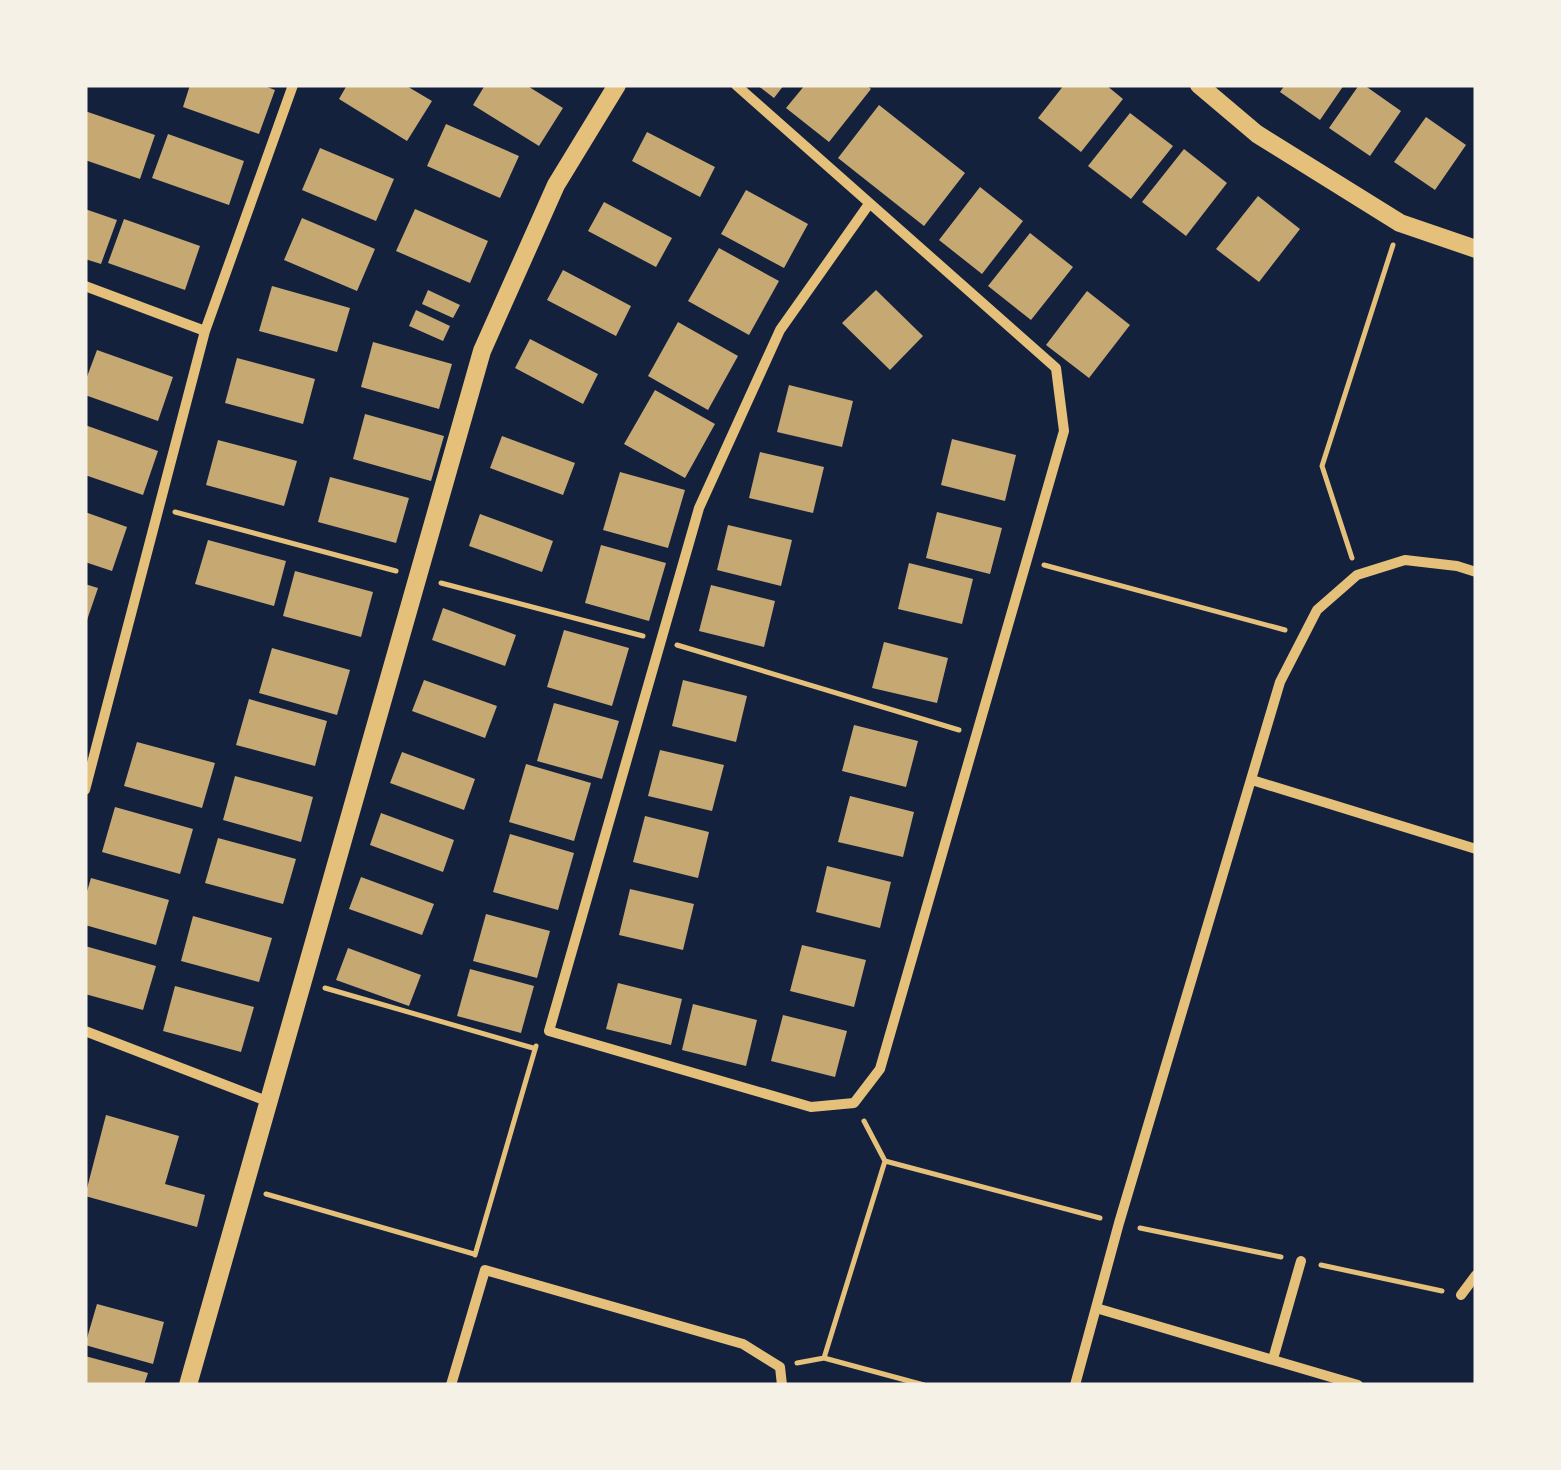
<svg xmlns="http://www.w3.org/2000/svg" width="1561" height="1470" viewBox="0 0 1561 1470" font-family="Helvetica,sans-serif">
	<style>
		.building { fill: #c6a872 }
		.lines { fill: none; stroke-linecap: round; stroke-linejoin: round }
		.path { stroke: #e5c07b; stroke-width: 5 }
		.minor { stroke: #e5c07b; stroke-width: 10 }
		.tertiary { stroke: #e5c07b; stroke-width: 18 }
	</style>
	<rect width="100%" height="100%" fill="#14213d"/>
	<path class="building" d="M190 85H262L275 90 259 134 183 107Z
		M347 85H405L432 101 407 141 339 99Z
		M485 85H526L563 108 539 146 473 105Z
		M757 85H784L774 98Z
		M805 85H866L871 89 829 142 786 108Z
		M1064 85H1106L1123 99 1081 152 1038 118Z
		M1285 85H1344L1320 120 1280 92Z
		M1359 85H1364L1401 111 1370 156 1329 128Z
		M879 105 965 173 924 226 838 158Z
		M85 111 155 135 140 179 85 160Z
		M1130 113 1173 146 1131 199 1088 166Z
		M1426 117 1466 145 1435 190 1394 162Z
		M446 124 519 156 500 198 427 166Z
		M647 132 715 167 700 197 632 161Z
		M168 134 244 161 229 205 152 178Z
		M320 148 394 179 376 221 302 190Z
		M1184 149 1227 183 1186 236 1142 202Z
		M980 187 1023 221 982 274 939 240Z
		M746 190 808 224 784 268 721 234Z
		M1258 196 1300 229 1259 282 1216 249Z
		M604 202 672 238 656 267 588 231Z
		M85 209 117 220 101 264 85 259Z
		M415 209 488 241 470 283 396 251Z
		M302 218 375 249 357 291 284 260Z
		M124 219 200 246 185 290 108 263Z
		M1030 233 1073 267 1031 320 988 286Z
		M719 248 779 281 749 335 688 301Z
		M563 270 631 306 616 336 547 300Z
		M272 286 350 308 337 352 259 331Z
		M428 290 460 305 453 318 422 304Z
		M876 290 923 336 890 370 842 323Z
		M1087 291 1130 325 1089 378 1046 345Z
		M416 310 450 326 443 341 409 326Z
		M678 322 738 356 708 410 648 376Z
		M530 339 598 374 583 404 515 368Z
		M373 342 452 364 439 409 361 387Z
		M97 350 173 377 158 421 85 395V382Z
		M237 358 315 379 303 424 225 403Z
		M789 385 853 401 842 447 777 432Z
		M655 390 715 424 685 478 624 444Z
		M365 414 444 436 431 481 353 459Z
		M85 425 158 451 143 495 85 475Z
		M502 436 575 463 563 495 490 468Z
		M952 439 1016 455 1005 501 941 485Z
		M218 440 297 461 284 506 206 485Z
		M760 452 824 467 813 513 749 498Z
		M620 472 685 490 668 548 603 530Z
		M330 477 409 498 396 543 318 522Z
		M85 512 127 527 112 571 85 562Z
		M937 512 1002 528 990 574 926 558Z
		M480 514 553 541 542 572 469 546Z
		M728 525 792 540 781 586 717 570Z
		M208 540 286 561 274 606 195 584Z
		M601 545 666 563 649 621 585 603Z
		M909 563 973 579 962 624 898 609Z
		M295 571 373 592 361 637 283 616Z
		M85 584 98 588 86 623H85Z
		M711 585 775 601 764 647 699 631Z
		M443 608 516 635 505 666 432 640Z
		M564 630 629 648 612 706 547 687Z
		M884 642 948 658 937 703 872 688Z
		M272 648 350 670 337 715 259 693Z
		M424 680 497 706 485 738 412 711Z
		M683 680 747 696 736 742 672 726Z
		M249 699 327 721 315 766 236 745Z
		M554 703 619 721 602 779 537 761Z
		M854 725 918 741 906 787 842 771Z
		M137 742 215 763 202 808 124 786Z
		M660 750 724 765 712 811 648 796Z
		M402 752 475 779 464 810 390 783Z
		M526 764 591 783 574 841 509 822Z
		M235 776 313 797 301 842 223 820Z
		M850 796 914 812 903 857 838 842Z
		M115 807 193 829 180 874 102 852Z
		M381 813 454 840 443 872 370 845Z
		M645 816 709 832 698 878 633 862Z
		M510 834 574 853 558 910 493 892Z
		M218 838 296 859 283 904 205 883Z
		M827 866 891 882 880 928 816 912Z
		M361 877 434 904 422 935 349 909Z
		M91 878 169 900 156 945 85 925V898Z
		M630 889 694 904 683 950 619 935Z
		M486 914 550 931 537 978 473 961Z
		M193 916 272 938 259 982 181 961Z
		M802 945 866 960 854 1007 790 991Z
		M85 946 156 966 143 1010 85 994Z
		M348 948 421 975 409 1006 336 980Z
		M470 969 534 986 521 1033 457 1016Z
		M618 983 682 999 671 1045 606 1029Z
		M175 986 254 1007 241 1052 163 1031Z
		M693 1004 757 1020 746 1066 682 1050Z
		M783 1015 847 1031 835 1077 771 1061Z
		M106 1115 179 1136 165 1184 205 1195 197 1227 85 1196Z
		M97 1304 164 1322 153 1364 85 1345Z
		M85 1356 148 1373 144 1385H85Z"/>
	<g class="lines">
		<path class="path" d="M175 512 396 571
			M1352 558 1322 466 1393 245
			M1044 565 1285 630
			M441 583 643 636
			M677 645 959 730
			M325 988 533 1048
			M885 1161 1100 1218
			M266 1194 474 1254
			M1140 1228 1281 1257
			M475 1255 536 1046
			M1321 1265 1442 1291
			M824 1358 924 1385
			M797 1363 824 1358 885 1161 864 1121"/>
		<path class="minor" d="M736 85 1056 368 1064 431 880 1069 854 1103 811 1107 549 1031 699 508 780 330 869 204
			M85 286 205 331
			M1252 780 1476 849
			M85 790 205 331 293 85
			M85 1031 269 1102
			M1461 1295 1476 1275
			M1096 1308 1358 1385
			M1273 1359 1301 1261
			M451 1385 485 1270 743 1344 780 1367 782 1385
			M1075 1385 1119 1223 1280 682 1317 610 1357 575 1405 560 1457 566 1476 572"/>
		<path class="tertiary" d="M1199 85 1257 134 1400 223 1476 249
			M188 1385 482 351 556 185 617 85"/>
	</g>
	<rect width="1561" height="1470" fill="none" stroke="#f6f1e7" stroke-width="175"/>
</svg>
